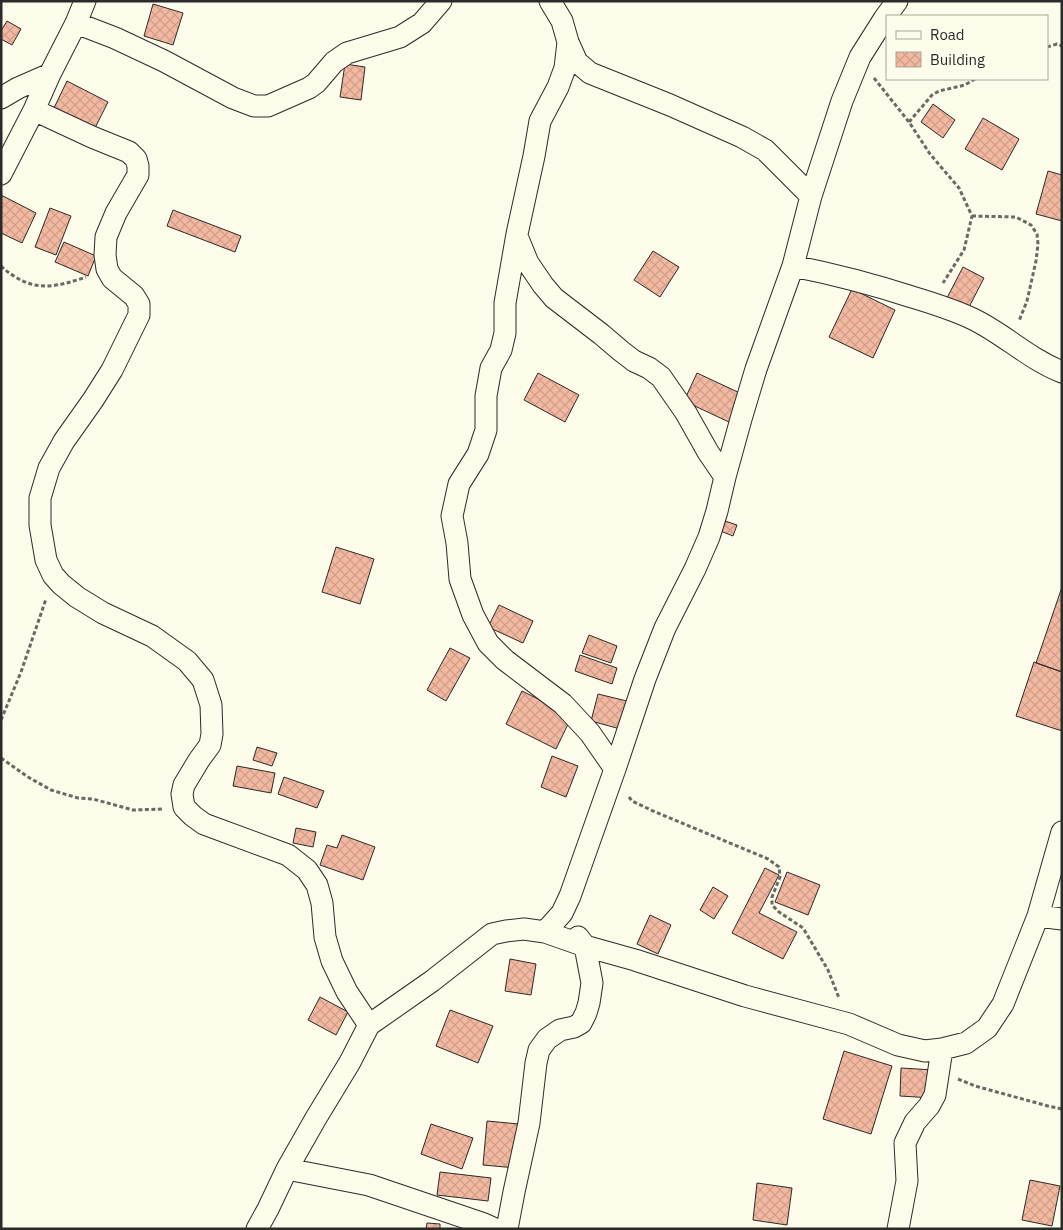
<svg xmlns="http://www.w3.org/2000/svg" width="1063" height="1230" viewBox="0 0 1063 1230" font-family="'IBM Plex Sans',sans-serif">
	<style>
		.building { fill: url(#building-cross-hatch); stroke: #2b2b2b }
		.lines { fill: none; stroke-linecap: round; stroke-linejoin: round }
		.minor-casing { stroke: #2b2b2b; stroke-width: 23 }
		.path { stroke: #6a6964; stroke-width: 3; stroke-dasharray: 4 2.5; stroke-linecap: butt }
		.minor { stroke: #fdfbea; stroke-width: 21 }
	</style>
	<defs>
		<pattern id="building-cross-hatch" width="8" height="8" patternUnits="userSpaceOnUse" patternTransform="scale(1.25)"><rect width="8" height="8" fill="#f2b8a0"/><path d="M0 0l8 8M0 8l8-8" fill="none" stroke="#d09e8a"/></pattern>
	</defs>
	<rect width="100%" height="100%" fill="#fdfbea"/>
	<path class="building" d="M153 4 183 13 173 45 144 36Z
		M7 21 21 29 12 45 1 39V31Z
		M345 64 365 67 361 100 340 97Z
		M67 81 108 102 94 130 53 110Z
		M933 104 955 120 943 138 921 122Z
		M983 118 1019 139 1002 170 965 149Z
		M1048 171 1062 175V221L1036 214Z
		M1 195 36 213 22 243 1 233Z
		M50 208 71 216 56 255 35 247Z
		M173 210 241 236 235 252 167 226Z
		M64 242 96 256 88 276 55 262Z
		M653 251 679 267 660 297 634 280Z
		M963 267 984 278 968 309 947 298Z
		M852 289 895 310 873 358 829 337Z
		M538 373 579 395 565 422 524 400Z
		M697 373 742 394 729 422 684 401Z
		M722 520 737 525 733 536 718 530Z
		M336 547 374 559 360 604 322 592Z
		M1062 587V672L1036 663Z
		M499 605 533 621 523 643 488 627Z
		M589 635 617 646 611 663 582 653Z
		M450 648 470 658 446 701 427 690Z
		M580 655 617 668 612 684 575 671Z
		M1034 662 1062 672V731L1016 716Z
		M522 691 572 716 556 749 506 724Z
		M598 694 631 702 624 730 591 721Z
		M257 747 277 753 272 766 253 760Z
		M552 756 578 766 566 797 541 787Z
		M237 766 275 773 271 793 233 786Z
		M284 777 324 791 317 808 278 794Z
		M296 828 316 832 313 847 293 843Z
		M342 835 375 847 363 880 320 865 327 845 337 848Z
		M765 868 779 875 759 913 797 932 783 959 732 933Z
		M787 872 820 885 808 915 775 902Z
		M713 887 728 896 714 919 700 910Z
		M650 915 671 925 658 954 637 944Z
		M510 959 536 964 531 995 505 991Z
		M320 997 348 1012 336 1035 308 1020Z
		M450 1010 493 1026 478 1063 436 1046Z
		M844 1051 892 1066 871 1134 823 1119Z
		M901 1068 934 1070 932 1098 900 1096Z
		M487 1121 519 1124 516 1168 483 1165Z
		M431 1124 473 1138 462 1169 421 1154Z
		M440 1172 491 1178 488 1201 437 1195Z
		M1030 1180 1060 1186 1052 1226 1022 1220Z
		M757 1183 792 1188 787 1225 753 1220Z
		M427 1223 440 1224V1229H426Z"/>
	<g class="lines">
		<defs>
			<path id="minor" d="M550 1 562 21 568 42 577 62 590 73 670 105 742 137 765 150 811 196
				M76 23 115 38 164 61 233 98 254 106H268L309 88 316 83 334 62 347 53 400 37 422 23 441 1
				M568 42 565 68 558 87 540 121 534 156 517 234 505 303V333L501 350 491 368 486 396V430L478 454 459 484 452 516 457 543 460 579 473 615 488 643 505 660 563 704 590 733 615 769
				M1 98 18 88 50 74
				M34 110 92 137 129 152 136 159 138 166V175L116 213 106 237 105 255 107 269 112 278 134 296 139 304V315L112 370 93 400 64 441 49 468 40 498V525L46 560 53 575 61 584 77 597 103 613 152 636 187 661 203 680 211 705 212 734 210 745 199 760 184 785 182 794 184 807 193 816 204 824 288 855 307 870 317 885 322 903 325 937 332 961 347 992 369 1025
				M1 174 34 110 50 74 76 23 85 1
				M517 236 528 263 543 285 554 298 601 334 621 351 634 361 649 368 661 377 686 413 708 452 725 477
				M793 266C833 274 872 284 912 297 932 303 954 310 973 319 1004 334 1029 359 1062 372
				M1038 916 1062 919
				M545 932 562 913 570 896 615 769 645 679 665 628 695 569 709 537 717 511 725 477 741 419 756 369 793 266 811 196 842 101 860 57 884 19 897 1
				M287 1169 369 1185 484 1224 495 1229
				M257 1229 268 1209 287 1169 316 1118 350 1062 369 1025 432 981 492 934 506 931 524 929 545 932 585 946 635 960 745 996 849 1024 898 1045 925 1051 942 1049 966 1043 987 1028 1003 1004 1038 916 1062 832
				M507 1229 514 1192 529 1123 536 1063 539 1050 547 1039 560 1030 574 1027 581 1023 586 1013 589 1003 592 983 585 946 578 937
				M898 1229 907 1181 905 1143 915 1122 929 1106 935 1095 942 1049"/>
		</defs>
		<use href="#minor" class="minor-casing"/>
		<path class="path" d="M1047 47 1057 44 1062 46
			M874 78 909 122 930 154 959 188 972 216 964 250 943 283
			M909 122 932 95 939 91 965 85 975 79
			M972 216 1016 217 1031 225 1037 234 1038 244 1036 261 1027 301 1019 321
			M1 266C5 270 9 273 14 276 37 292 60 286 86 277
			M1 720 21 672 46 599
			M1 758 28 777 51 790 78 798 93 799 133 810 163 809
			M629 797 632 801 653 811 768 859 779 867 780 877 772 897V905L779 912 803 928 828 970 839 998
			M958 1079 975 1086 1048 1106 1062 1109"/>
		<use href="#minor" class="minor"/>
	</g>
	<rect width="1063" height="1230" fill="none" stroke="#2b2b2b" stroke-width="5"/>
	<rect x="886" y="15" width="162" height="65" fill="#fdfbea" stroke="#a9a89e"/>
	<rect x="896" y="31" width="25" height="8" fill="#fdfbea" stroke="#a9a89e"/>
	<text x="930" y="40" font-size="15" fill="#2b2b2b">Road</text>
	<rect x="896" y="52" width="25" height="15" fill="url(#building-cross-hatch)" stroke="#a9a89e"/>
	<text x="930" y="65" font-size="15" fill="#2b2b2b">Building</text>
</svg>
